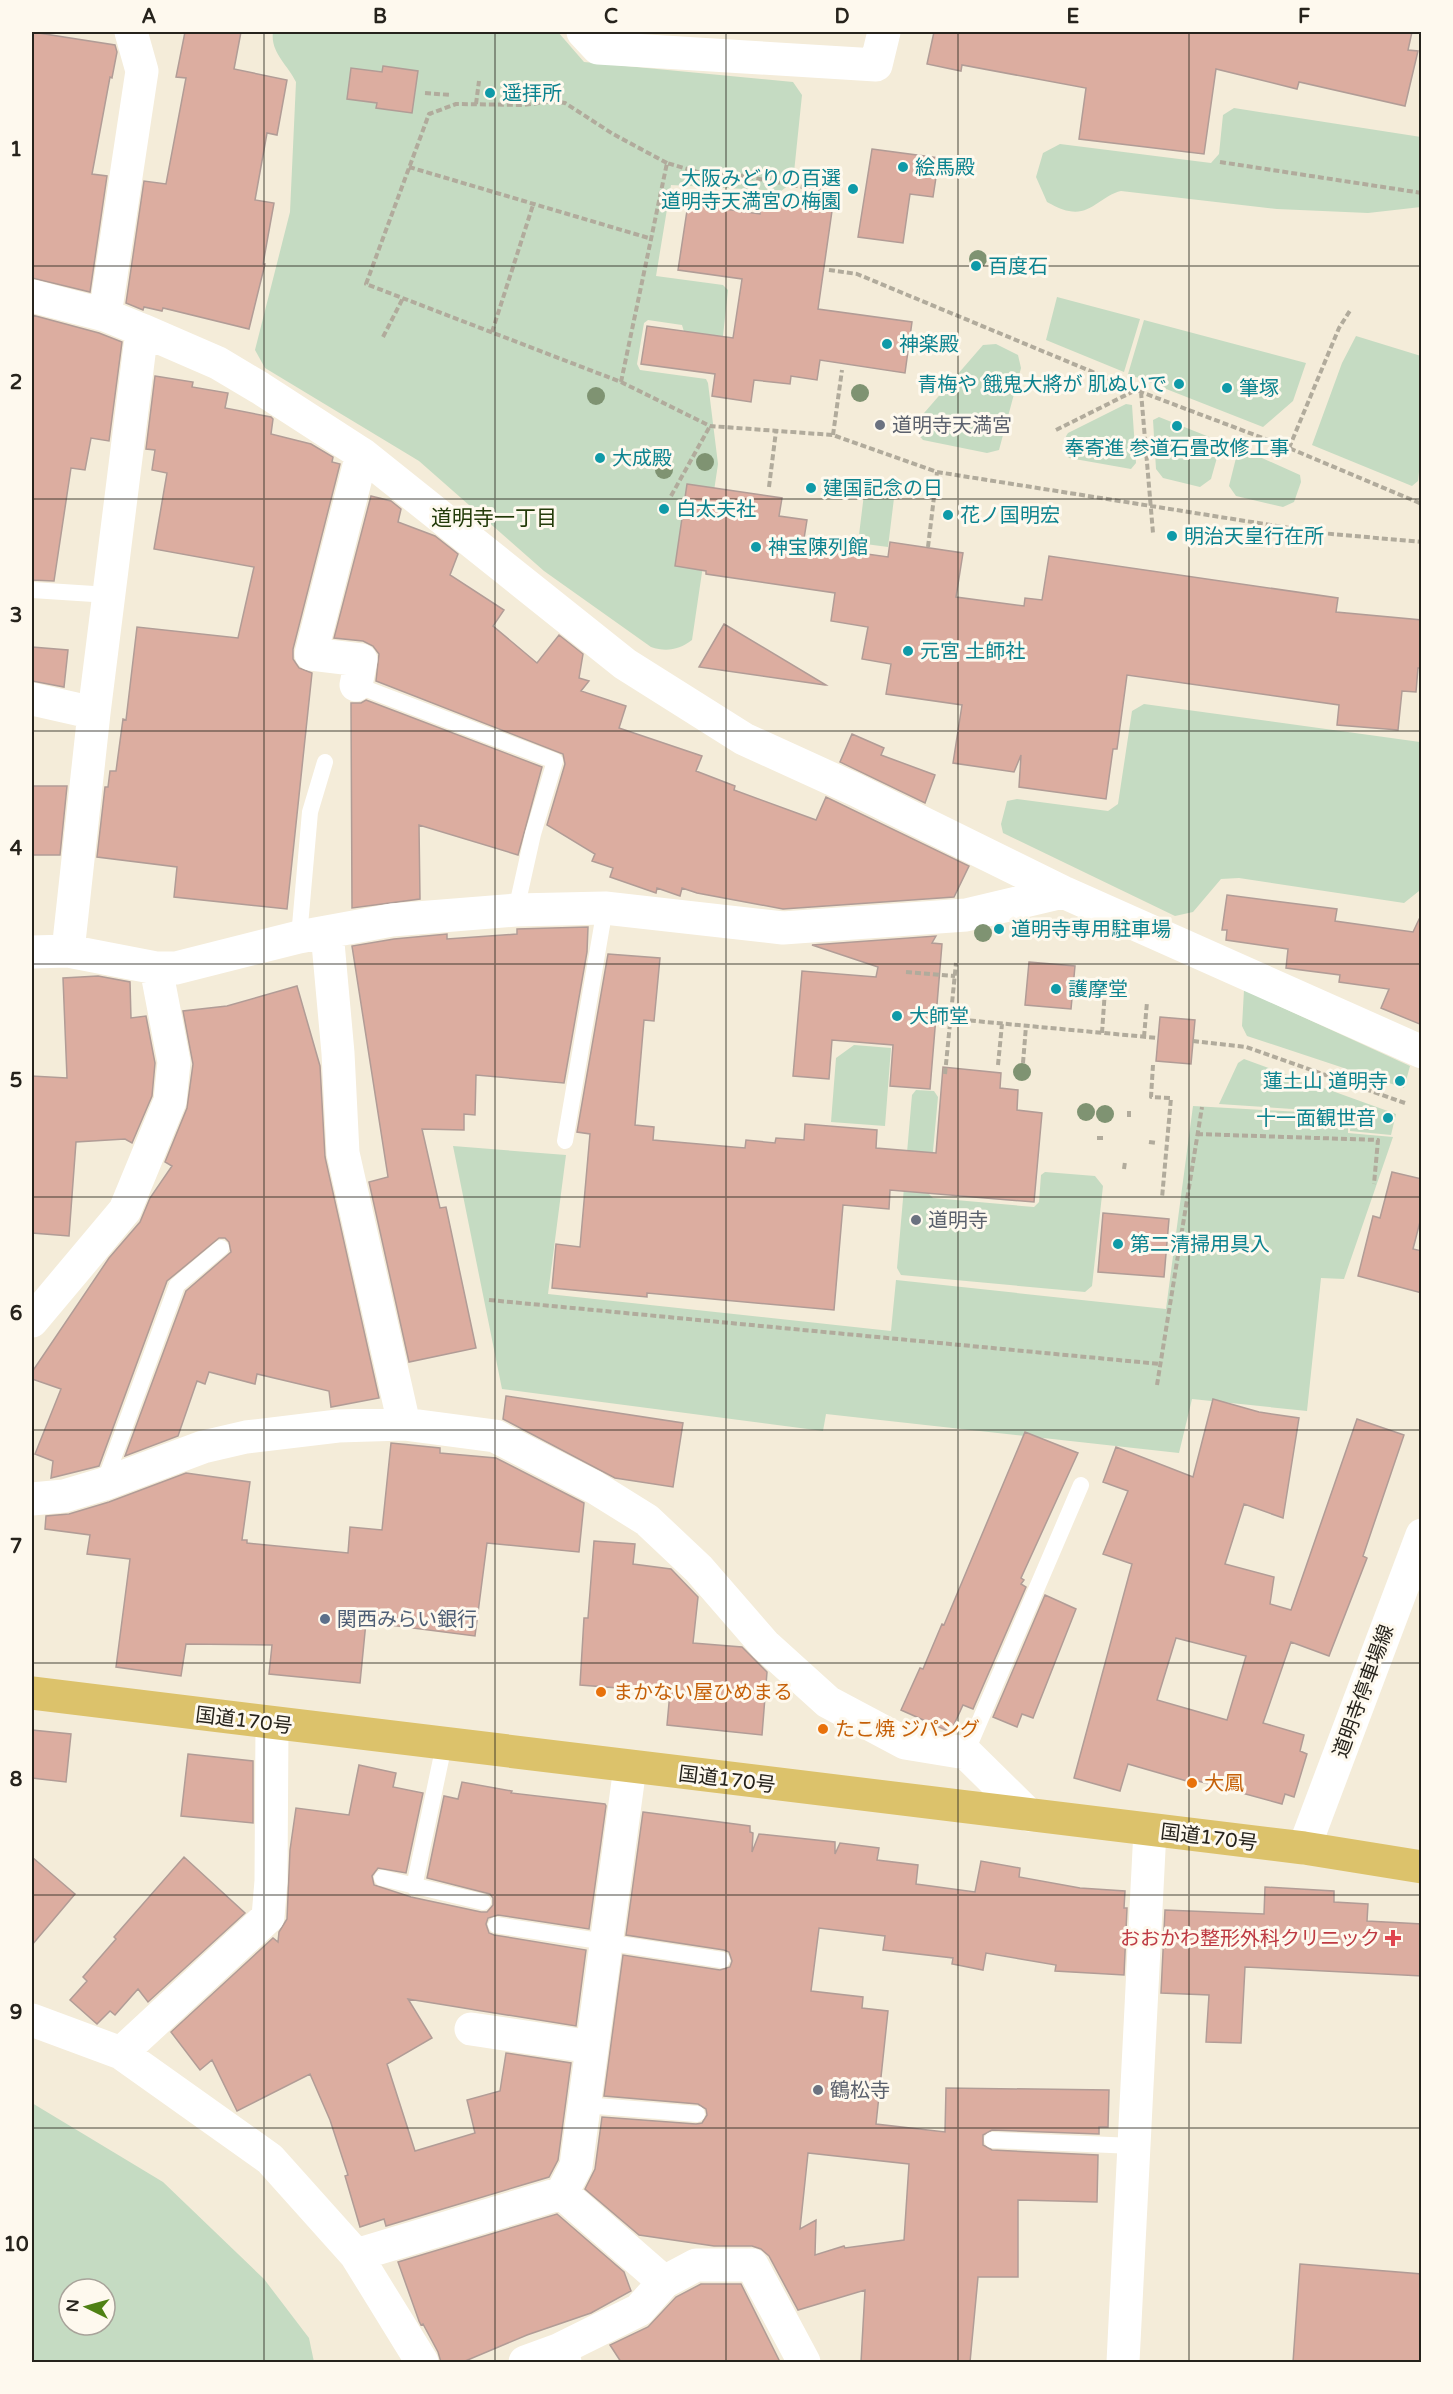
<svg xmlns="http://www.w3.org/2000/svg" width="1453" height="2394" viewBox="0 0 1453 2394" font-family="'Varela Round','Noto Sans JP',sans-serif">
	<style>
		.green { fill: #c5dbc2; fill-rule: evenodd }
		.building { fill: #dcada0; stroke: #b19c96; stroke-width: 1.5; fill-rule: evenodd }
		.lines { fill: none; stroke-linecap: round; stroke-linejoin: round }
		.path { stroke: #b1ab9c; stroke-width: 4; stroke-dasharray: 6 3; stroke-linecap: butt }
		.service { stroke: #fff; stroke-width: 16 }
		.minor { stroke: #fff; stroke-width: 33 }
		.secondary { stroke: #fff; stroke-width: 33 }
		.trunk { stroke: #dcc26b; stroke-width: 33 }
		.tree { fill: #7f9372 }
		.grid { fill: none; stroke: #26231c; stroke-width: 1.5; stroke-opacity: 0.55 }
		.culture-dot { fill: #0f9aa8; stroke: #fef9ee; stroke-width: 2 }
		.worship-dot { fill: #6b7280; stroke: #fef9ee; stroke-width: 2 }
		.service-dot { fill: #5c6f8a; stroke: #fef9ee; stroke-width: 2 }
		.food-dot { fill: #e8710a; stroke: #fef9ee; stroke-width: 2 }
		.health-dot { fill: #e0444e; stroke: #fef9ee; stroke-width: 2 }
		.labels { text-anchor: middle; stroke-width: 6; stroke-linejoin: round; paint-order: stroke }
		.culture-label { font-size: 20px; fill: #0d838f; stroke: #fef9ee; text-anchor: start }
		.worship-label { font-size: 20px; fill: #5b616d; stroke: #fef9ee; text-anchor: start }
		.service-label { font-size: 20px; fill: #4e5e75; stroke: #fef9ee; text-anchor: start }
		.street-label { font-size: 20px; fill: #26231c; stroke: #fef9ee }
		.food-label { font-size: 20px; fill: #c56008; stroke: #fef9ee; text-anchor: start }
		.health-label { font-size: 20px; fill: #be3a42; stroke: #fef9ee; text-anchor: end }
		.neighbourhood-label { font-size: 21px; fill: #233b09; stroke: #fef9ee }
		.neatline { fill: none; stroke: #26231c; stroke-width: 2 }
		.grid-label { font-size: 20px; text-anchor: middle; font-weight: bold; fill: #26231c }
	</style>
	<rect width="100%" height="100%" fill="#f4ecd9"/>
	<path class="green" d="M273 32H558L584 62 793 82 802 95 793 182 781 191 671 185 656 276 723 285 728 290 723 336 718 340 685 335 682 325 648 320 644 323 637 364 640 370 706 379 708 383 718 464 692 640C679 650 666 652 651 647L544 571 419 461 265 368 255 350 290 212 296 82C288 65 270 52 273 32Z
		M1234 108 1421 137V207L1368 213 1277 209 1121 191C1102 195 1090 216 1069 211 1061 210 1053 205 1047 202L1036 177 1043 153 1060 144 1211 163 1219 154 1223 115Z
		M1057 297 1140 319 1124 372 1046 340Z
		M1144 320 1306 363 1293 401 1263 427 1128 374Z
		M1356 336 1421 356 1422 444 1418 481 1412 486 1312 445 1342 363Z
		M996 344 1018 355 1021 368 999 450 987 453 923 440 915 431 918 420 983 345Z
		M1126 404 1132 405 1136 463 1131 469 1069 458C1064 451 1062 441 1068 433Z
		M1159 417 1217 440 1220 447 1211 479 1200 487 1163 478 1156 469 1153 420Z
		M1244 450 1300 475 1301 482 1294 502 1283 507 1236 496 1229 486 1237 454Z
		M866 478 896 482 888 547 858 543Z
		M1144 704 1420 742 1422 745V866L1419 891 1404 903 1239 878 1221 879 1193 912 1175 916 1003 833 1001 824 1007 801 1017 799 1108 811 1118 804 1132 711Z
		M1244 990 1410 1066 1404 1088 1247 1036 1242 1026Z
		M854 1045 891 1048 885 1126 831 1122 836 1058Z
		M1244 1059 1396 1114 1391 1135 1350 1131 1351 1122 1337 1112 1219 1104 1238 1063Z
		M916 1090 934 1091 938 1097 929 1194 933 1198 1034 1207 1039 1202 1041 1175 1045 1172 1095 1176 1103 1186 1092 1286 1085 1292 901 1275 897 1268 912 1095Z
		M1193 1106 1336 1114 1348 1123V1133L1393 1137 1344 1279 1321 1278 1307 1411 1192 1399 1179 1453 826 1414 823 1431 502 1389 453 1146 566 1155 548 1294 891 1331 896 1280 1166 1309Z
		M32 2103 163 2182 264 2279 309 2338 314 2362H32ZM69 2289H105V2325H69Z"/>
	<path class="building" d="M32 32 115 45 117 52 112 78 110 77 92 174 107 176 90 292 32 278Z
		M185 32H241L234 69 287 80 277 135 267 133 255 200 274 203 263 264H265L249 329 163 308 162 311 144 307 143 310 126 303 144 181 166 184 186 78 176 77Z
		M934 32H1412L1408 50 1418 51 1405 106 1299 82 1297 89 1216 69 1204 154 1079 139 1086 88 962 65 961 71 927 64Z
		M383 66 418 71 412 113 376 108 377 103 347 99 351 68 382 72Z
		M872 149 939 158 933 197 910 194 903 243 858 237Z
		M762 201 832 211 818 309 912 322 905 373 820 360 817 380 791 376 790 384 754 380 751 402 712 396 715 374 641 364 647 326 733 338 742 279 678 270 688 204 760 214Z
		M32 315 99 333 122 342 109 441 91 438 85 470 71 468 54 581 32 580Z
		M155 376 193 382 192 387 228 393 225 408 271 417 273 419 271 434 311 444 333 457 332 462 340 464 293 649V659L299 668 312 673 287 909 174 897 177 867 97 857 105 787H108L110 771H116L123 719 126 720 137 627 238 638 254 567 154 549 167 473 152 470 155 450 146 449Z
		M687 484 782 498 779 516 807 520 803 545 888 557 890 542 963 553 956 597 1024 606 1025 598 1042 600 1049 556 1338 598 1336 612 1422 620V668H1418L1416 692 1402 691 1398 730 1337 725 1339 705 1127 675 1117 749H1113L1106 799 1019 787 1021 755 1014 772 953 763 962 705 886 694 891 664 862 659 868 627 831 621 835 593 706 574V571L675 566Z
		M371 496 391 501 401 509 398 522 435 536 458 554 450 575 504 610 493 626 537 663 559 635 583 654 579 678 589 681 581 691 626 706 619 728 702 756 696 771 735 786 734 790 816 820 826 797 969 866 954 897 783 909 697 893 682 888 680 896 657 888 656 893 610 877 613 868 592 861 595 854 547 825 565 764 563 754 376 681 379 654 373 646 363 641 334 638Z
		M724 624 826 685H825L699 667Z
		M32 647 68 650 64 687 32 681Z
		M366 700 542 767 518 855 419 825 420 899 352 908 351 703H361Z
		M852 734 884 748 881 755 935 775 925 803 840 762Z
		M32 786H67L60 855H32Z
		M1227 895 1337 909 1335 921 1413 932 1422 913V1025L1381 1008 1389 989 1339 982 1340 975 1286 968 1288 949 1226 940 1227 930H1222Z
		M588 927 587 952 564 1083 476 1075 475 1115 464 1114V1130L422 1129 440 1208 446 1207 476 1348 409 1362 369 1182 388 1177 352 946 394 939 447 934V939L517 934V929Z
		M936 936 932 943 942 944 930 1089 890 1086 893 1045 832 1040 829 1079 793 1076 802 971 876 977 878 967 812 945Z
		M608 954 660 958 654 1021 644 1020 635 1125 654 1127 653 1140 745 1148 746 1140 775 1143 776 1138 804 1140 805 1124 877 1130 876 1148 936 1153 943 1067 1001 1073 1000 1088 1018 1090 1017 1110 1042 1113 1034 1202 890 1190 889 1209 843 1205 834 1310 647 1293V1297L552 1288 556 1244 580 1247 590 1134 577 1132Z
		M1029 962 1075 966 1071 1009 1025 1005Z
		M98 976 130 982 131 1018 146 1016 155 1063 152 1096 132 1143 125 1139 76 1142 69 1236 32 1233V1076L67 1078 63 978Z
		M297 986 320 1066 325 1157 379 1398 331 1407 329 1391 257 1374 255 1384 209 1372 205 1384 197 1381 178 1436 125 1456 186 1291 231 1252 229 1242 225 1238H219L167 1281 99 1466 51 1478 53 1461 35 1454 61 1389 32 1379V1372L109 1258 140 1222 150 1198 172 1166 165 1162 187 1108 193 1064 183 1011 227 1006Z
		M1160 1017 1195 1020 1191 1064 1156 1061Z
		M1392 1172 1422 1179V1214L1413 1249 1422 1251V1293L1358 1276 1373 1216 1380 1218Z
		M1103 1213 1169 1219 1164 1277 1098 1272Z
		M506 1396 683 1423 673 1487 615 1478 503 1419Z
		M1213 1399 1259 1412 1299 1418 1283 1518 1244 1504 1225 1564 1274 1577 1270 1604 1291 1610 1357 1419 1404 1435 1363 1556 1367 1558 1329 1656 1291 1642 1263 1723 1304 1735 1300 1751 1307 1754 1294 1797 1285 1794 1282 1804 1198 1781 1197 1784 1128 1764 1120 1791 1074 1778 1132 1564 1103 1554 1128 1491 1103 1482 1116 1447 1193 1477ZM1176 1638 1246 1656 1227 1720 1157 1700Z
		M1025 1432 1078 1453 1021 1578 1024 1580 1021 1584 1026 1587 973 1709 963 1705 951 1731H948L901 1710 920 1668 923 1669 942 1624 944 1625Z
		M391 1443 440 1448V1453L496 1458 584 1503 579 1552 487 1543 475 1636 366 1622 360 1683 269 1674 272 1645 186 1644 181 1676 116 1667 130 1559 87 1554 90 1535 45 1529 46 1516 69 1514 109 1502 186 1473 250 1482 242 1540H247V1543L348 1553 350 1527 382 1530Z
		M594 1541 635 1544 633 1564 671 1569 698 1597 693 1643 742 1647 767 1672 762 1735 667 1725 670 1692 580 1685 584 1618H588Z
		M1045 1595 1076 1609 1033 1718 1022 1714 1017 1727 993 1717Z
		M32 1730 71 1734 66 1782 32 1778Z
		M188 1754 253 1761V1823L181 1816Z
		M359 1765 396 1773 393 1787 423 1793 406 1873 378 1868 372 1876 374 1885 411 1897 481 1912H487L493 1905V1898L490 1894 427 1878 444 1796 458 1799 462 1782 512 1791 511 1793 605 1804 606 1806 589 1929 498 1915 488 1918 486 1924 489 1933 494 1935 586 1950 576 2026 408 1999 432 2038 387 2064 415 2151 475 2133 467 2100 500 2091 506 2053 571 2063 558 2160 549 2177 386 2226 384 2219 360 2227 345 2176 348 2175 330 2120 310 2074 237 2111 212 2060 200 2070 171 2032 273 1938 278 1942 279 1932 287 1919 290 1850 296 1808 349 1815Z
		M643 1812 750 1826V1832L753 1833 752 1852 759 1834 835 1842V1854L840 1843 879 1848 877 1860 918 1865 916 1884 975 1892 981 1861 1020 1868 1019 1877 1080 1888 1125 1891 1124 1908H1127L1124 1975 1055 1971 1056 1965 986 1953 983 1970 952 1964 953 1958 883 1950 885 1936 819 1928 811 1991 863 1997 862 2008 888 2011 876 2124 945 2132 946 2088 1109 2090 1108 2127H1099V2134L992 2130 983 2135V2145L992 2150 1098 2155 1097 2202 1018 2200V2277H978L970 2362H861L865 2290 798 2310 769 2256 761 2249 752 2246H714L639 2235 585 2189 595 2169 602 2117 696 2124 702 2123 707 2115 706 2109 698 2104 604 2096 623 1955 720 1970 730 1967 732 1961 729 1952 724 1950 626 1935ZM808 2153 909 2164 904 2240 845 2248 844 2246 815 2255 816 2220 800 2229Z
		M32 1857 75 1894 32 1945Z
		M184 1857 245 1913 148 2002 138 1989 115 2015 110 2011 97 2024 70 2000 87 1981 83 1977 116 1939 114 1937Z
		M1265 1887 1334 1891V1902L1368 1904 1367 1921 1422 1924V1976L1245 1967 1241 2043 1206 2042 1209 1995 1161 1993 1165 1910 1264 1914Z
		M557 2214 624 2272 631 2291 591 2313 527 2335 463 2362H441L438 2352 423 2324 421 2325 419 2321 398 2262Z
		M1300 2264 1422 2274V2362H1293Z
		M701 2284H741L780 2362H621L610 2345 648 2327 676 2297Z"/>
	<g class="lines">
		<path class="path" d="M425 93 451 95
			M476 104 479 81
			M1220 162 1422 193
			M667 163 613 134 565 103 553 101 524 105 456 104 429 114 366 284 621 382 710 426 833 435 937 472 1321 533 1422 542
			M409 167 652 239
			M829 270 857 274 1141 392 1284 446 1422 504
			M492 332 533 205
			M383 337 403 298
			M621 382 667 163 701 173 732 174 831 192
			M1141 392 1153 533
			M1056 430 1136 390
			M833 435 842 370
			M1289 448 1339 328 1351 309
			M769 487 776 431
			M671 496 710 426
			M928 547 937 472
			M906 972 955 976
			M1088 989 1105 990 1102 1033
			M943 1018 1158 1038
			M1144 1037 1147 1002
			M1193 1041 1246 1047 1405 1103
			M1023 1063 1026 1026
			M998 1065 1002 1024
			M1153 1065 1151 1097 1171 1098 1162 1198
			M945 1074 956 963
			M1129 1117V1110
			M1197 1134 1378 1140 1374 1184
			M1097 1138H1104
			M1149 1142 1156 1143
			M1124 1169 1125 1162
			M489 1300 1160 1364
			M1157 1385 1202 1107"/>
		<path class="service" d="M32 590 109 595
			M356 685 555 761 533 834 516 910
			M299 937 310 812 325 762
			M565 1141 605 908
			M104 1483 177 1285 221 1248
			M966 1753 1081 1485
			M382 1878 483 1902
			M414 1887 444 1745
			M496 1925 722 1960
			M584 2105 697 2114
			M992 2140 1134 2146"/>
		<path class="minor" d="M583 32 598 48 876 65 884 32
			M32 296 105 315 142 330 218 363 260 388 362 454 625 664 744 739 856 790 1063 892 1422 1052
			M105 315 142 71 131 32
			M356 685 361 660 311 654 362 454
			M32 699 94 713
			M327 932 338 1053 343 1153 404 1424
			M68 951 94 713 142 330
			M32 952 68 951 156 968H176L299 937 392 920 516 910 605 908 783 928 966 915 1063 892
			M32 1321 125 1210 170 1101 174 1062 156 968
			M32 1499 64 1496 104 1484 203 1447 246 1437 338 1426 404 1424 495 1436 594 1487 647 1520 699 1569 765 1645 828 1702 905 1743 966 1753 1029 1815
			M32 2020 121 2053 270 2159 356 2255 422 2362
			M471 2029 592 2047
			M121 2053 268 1917 271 1881 272 1724
			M356 2255 562 2193 576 2166 630 1767
			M664 2282 696 2265H752L804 2362
			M558 2350 639 2310 664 2282 562 2193
			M525 2362 558 2350 565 2362
			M1123 2362 1150 1830"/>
		<path class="secondary" d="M1304 1848 1422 1535"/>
		<path class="trunk" d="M32 1693 1304 1848 1422 1867"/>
	</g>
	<g class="tree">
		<circle cx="978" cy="259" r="9"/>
		<circle cx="860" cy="393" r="9"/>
		<circle cx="596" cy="396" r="9"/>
		<circle cx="705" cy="462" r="9"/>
		<circle cx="664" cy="470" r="9"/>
		<circle cx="983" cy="933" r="9"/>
		<circle cx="1022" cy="1072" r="9"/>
		<circle cx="1086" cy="1112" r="9"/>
		<circle cx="1105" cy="1114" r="9"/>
	</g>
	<path class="grid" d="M264 32V2362M495 32V2362M726 32V2362M958 32V2362M1189 32V2362M32 266H1422M32 499H1422M32 731H1422M32 964H1422M32 1197H1422M32 1430H1422M32 1663H1422M32 1895H1422M32 2128H1422"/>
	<g class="culture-dot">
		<circle cx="490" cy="93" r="6"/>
		<circle cx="903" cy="167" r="6"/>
		<circle cx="853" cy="189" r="6"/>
		<circle cx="976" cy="266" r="6"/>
		<circle cx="887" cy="344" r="6"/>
		<circle cx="1179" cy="384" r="6"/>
		<circle cx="1227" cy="388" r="6"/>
		<circle cx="1177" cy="426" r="6"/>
		<circle cx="600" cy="458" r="6"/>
		<circle cx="811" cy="488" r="6"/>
		<circle cx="664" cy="509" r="6"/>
		<circle cx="948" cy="515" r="6"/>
		<circle cx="1172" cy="536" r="6"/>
		<circle cx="756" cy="547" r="6"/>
		<circle cx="908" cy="651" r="6"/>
		<circle cx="999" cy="929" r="6"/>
		<circle cx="1056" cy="989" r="6"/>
		<circle cx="897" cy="1016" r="6"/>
		<circle cx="1400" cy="1081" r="6"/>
		<circle cx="1388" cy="1118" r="6"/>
		<circle cx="1118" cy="1244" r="6"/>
	</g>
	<g class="worship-dot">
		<circle cx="880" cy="425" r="6"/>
		<circle cx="916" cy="1220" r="6"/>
		<circle cx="818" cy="2090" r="6"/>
	</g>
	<circle class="service-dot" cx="325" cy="1619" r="6"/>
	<g class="food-dot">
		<circle cx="601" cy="1692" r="6"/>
		<circle cx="823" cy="1729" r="6"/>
		<circle cx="1192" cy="1783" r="6"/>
	</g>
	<path class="health-dot" d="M1390 1929h6v6h6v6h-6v6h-6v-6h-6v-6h6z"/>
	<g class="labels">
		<g class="culture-label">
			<text x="502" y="100">遥拝所</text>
			<text x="915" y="174">絵馬殿</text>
			<text x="841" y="185" text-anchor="end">大阪みどりの百選<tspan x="841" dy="23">道明寺天満宮の梅園</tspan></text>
			<text x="988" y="273">百度石</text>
			<text x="899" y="351">神楽殿</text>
			<text x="1167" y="391" text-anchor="end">青梅や 餓鬼大將が 肌ぬいで</text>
			<text x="1239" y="395">筆塚</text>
			<text x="1177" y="455" text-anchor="middle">奉寄進 参道石畳改修工事</text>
			<text x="612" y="465">大成殿</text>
			<text x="823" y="495">建国記念の日</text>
			<text x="676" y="516">白太夫社</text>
			<text x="960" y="522">花ノ国明宏</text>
			<text x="1184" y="543">明治天皇行在所</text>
			<text x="768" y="554">神宝陳列館</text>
			<text x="920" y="658">元宮 土師社</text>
			<text x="1011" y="936">道明寺専用駐車場</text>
			<text x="1068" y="996">護摩堂</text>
			<text x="909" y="1023">大師堂</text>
			<text x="1388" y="1088" text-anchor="end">蓮土山 道明寺</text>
			<text x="1376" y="1125" text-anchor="end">十一面観世音</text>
			<text x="1130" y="1251">第二清掃用具入</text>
		</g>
		<g class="worship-label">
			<text x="892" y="432">道明寺天満宮</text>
			<text x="928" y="1227">道明寺</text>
			<text x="830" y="2097">鶴松寺</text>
		</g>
		<g class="service-label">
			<text x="337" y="1626">関西みらい銀行</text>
		</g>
		<g class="street-label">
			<text transform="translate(1363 1691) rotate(-70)" y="7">道明寺停車場線</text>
			<text transform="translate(244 1720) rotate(7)" y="7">国道170号</text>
			<text transform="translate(727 1779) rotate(7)" y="7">国道170号</text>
			<text transform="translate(1209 1837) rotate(7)" y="7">国道170号</text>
		</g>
		<g class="food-label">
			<text x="613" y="1699">まかない屋ひめまる</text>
			<text x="835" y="1736">たこ焼 ジパング</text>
			<text x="1204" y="1790">大鳳</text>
		</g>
		<g class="health-label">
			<text x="1380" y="1945">おおかわ整形外科クリニック</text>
		</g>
		<g class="neighbourhood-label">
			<text x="494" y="525">道明寺一丁目</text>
		</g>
	</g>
	<rect width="1453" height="2394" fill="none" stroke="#fef9ee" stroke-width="66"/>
	<g transform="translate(87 2307) rotate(275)"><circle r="28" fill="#fef9ee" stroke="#a8a39a" stroke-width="1.5"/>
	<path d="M0-4.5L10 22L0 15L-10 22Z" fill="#4f8114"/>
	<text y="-9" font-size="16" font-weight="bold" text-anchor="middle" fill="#26231c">N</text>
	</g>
	<rect x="33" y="33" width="1387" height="2328" class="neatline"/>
	<g class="grid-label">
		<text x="149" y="23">A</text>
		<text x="380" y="23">B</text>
		<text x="611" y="23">C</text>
		<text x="842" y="23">D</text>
		<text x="1073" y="23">E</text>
		<text x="1304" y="23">F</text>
		<text x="16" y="156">1</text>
		<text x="16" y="389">2</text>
		<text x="16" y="622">3</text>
		<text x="16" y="855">4</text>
		<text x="16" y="1087">5</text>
		<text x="16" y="1320">6</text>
		<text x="16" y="1553">7</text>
		<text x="16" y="1786">8</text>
		<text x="16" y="2019">9</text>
		<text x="16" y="2251">10</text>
	</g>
</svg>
